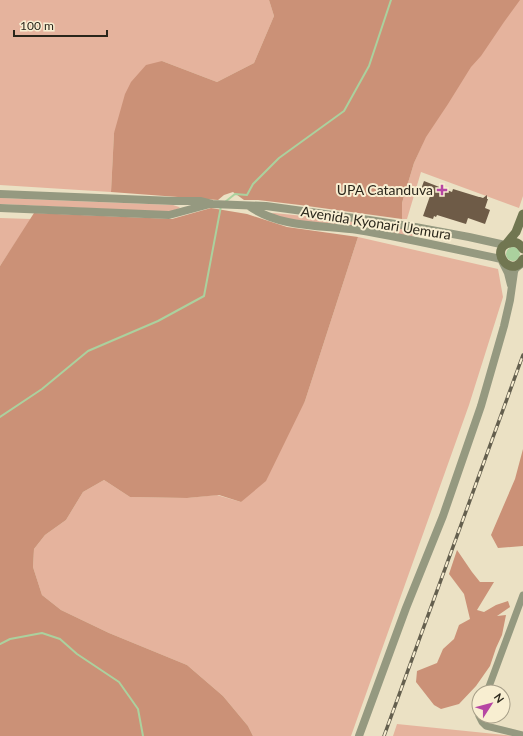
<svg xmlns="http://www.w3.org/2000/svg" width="523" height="736" viewBox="0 0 523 736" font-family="Lato,sans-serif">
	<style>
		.green { fill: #e5b39d }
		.forest { fill: #cb9177 }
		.water { fill: #abd19e }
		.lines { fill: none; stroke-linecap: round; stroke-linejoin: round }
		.stream { stroke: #abd19e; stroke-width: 2 }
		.building { fill: #6e5b47 }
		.minor { stroke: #959980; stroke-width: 7 }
		.tertiary { stroke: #959980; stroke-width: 8 }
		.secondary { stroke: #717651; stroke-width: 9 }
		.rail-casing { stroke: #645f4e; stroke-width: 3.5 }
		.rail { stroke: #f8eed1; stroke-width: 2; stroke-dasharray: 6; stroke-linecap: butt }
		.poi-dot { fill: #b646a3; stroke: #f8eed1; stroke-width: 1.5 }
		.labels { text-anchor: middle; stroke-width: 4; stroke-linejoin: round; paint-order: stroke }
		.poi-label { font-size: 14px; fill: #2a261b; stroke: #f8eed1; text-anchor: end }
		.street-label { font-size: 14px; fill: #2a261b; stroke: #f8eed1 }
	</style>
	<rect width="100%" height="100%" fill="#ebe1c4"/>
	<path class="green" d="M0 0H269L274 16 254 63 217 82 162 61 114 133 111 192 0 185Z
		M461 0H523V196L519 208 421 172 407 219H402V203L414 163 422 145Z
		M0 198 173 205 179 207 180 208 170 212 0 204Z
		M274 213 353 221 383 225 412 231 413 233V235L412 236 291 221 270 214Z
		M0 218 31 219 0 266Z
		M358 237 498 269 503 297 469 405 351 736H253L248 726 223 696 187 665 109 633 61 610 42 595 33 567 34 549 45 535 66 520 83 492 104 480 130 497 187 498 217 495 241 502 305 401Z
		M397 724 516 736H393Z"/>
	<path class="forest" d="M269 0H520L504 22 481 56 471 67 448 104 426 137 414 163 402 203V219L300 205 258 200H244L233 192 224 195 218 200 111 192 114 133 125 94 131 82 146 65 162 61 217 82 254 63 274 16Z
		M211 208 247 214 287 227 358 237 305 401 266 481 241 502 219 495 187 498 130 497 104 480 83 492 66 520 45 535 34 549 33 567 42 595 61 610 109 633 187 665 223 696 248 726 253 736H0V266L34 213 172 219Z
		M523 449V546L498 548 491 535 515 479Z
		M457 550 472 572 480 582H494L477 610 484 612 496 605 508 601 510 607 497 616 506 615 502 635 496 648 490 666 476 686 459 704 441 709 434 705 416 682 417 671 437 663 443 649 454 639 459 625 470 619 464 594 449 574Z"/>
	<path class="water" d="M506 254a7 7 0 1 1 14 0a7 7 0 1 1-14 0Z"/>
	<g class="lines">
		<path class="stream" d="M225 202 235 194 247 195 253 184 279 158 344 111 369 66 391 0
			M0 417 42 389 88 351 158 321 204 296 221 206
			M0 644 10 639 42 633 60 639 77 654 119 682 138 709 143 736"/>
	</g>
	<path class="building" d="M424 181 452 192 453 189 479 197H480L483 198 487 195V199H488L485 208 490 210 485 224 468 218 466 224 437 215 436 217 434 216 433 219 423 216 430 196 420 192Z"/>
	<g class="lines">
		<path class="minor" d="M487 692 523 595
			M479 716 482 722 486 726 523 735"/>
		<path class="tertiary" d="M0 194 174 201H200L212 204 266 206 369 220 415 227 469 237 505 245
			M249 206C280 228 321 225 358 230 406 238 453 249 501 259L508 273 511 285
			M0 208 169 215 210 204
			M359 736 406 608 443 516 481 406 504 326 510 300 514 272 515 269 520 265"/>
		<path class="secondary" d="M507 243 516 232 523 214
			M523 249C520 244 516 241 510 243 488 247 510 281 523 259"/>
		<defs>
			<path id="rail" d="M384 736 523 355"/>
		</defs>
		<use href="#rail" class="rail-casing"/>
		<use href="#rail" class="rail"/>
	</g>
	<path class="poi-dot" d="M440 184h4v4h4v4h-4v4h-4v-4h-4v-4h4z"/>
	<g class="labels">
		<g class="poi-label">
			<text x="433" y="195">UPA Catanduva</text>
		</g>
		<g class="street-label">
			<text transform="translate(376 223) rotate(9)" y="5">Avenida Kyonari Uemura</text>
		</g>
	</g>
	<g transform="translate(491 704) rotate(54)"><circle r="19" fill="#f8eed1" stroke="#a69e88"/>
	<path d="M0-3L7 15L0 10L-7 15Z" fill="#b646a3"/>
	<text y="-6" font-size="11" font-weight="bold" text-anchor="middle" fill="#2a261b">N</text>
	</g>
	<path d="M14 30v6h93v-6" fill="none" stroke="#2a261b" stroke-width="2"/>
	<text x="20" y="30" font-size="12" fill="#2a261b" stroke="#f8eed1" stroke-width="3" paint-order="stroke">100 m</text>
</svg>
